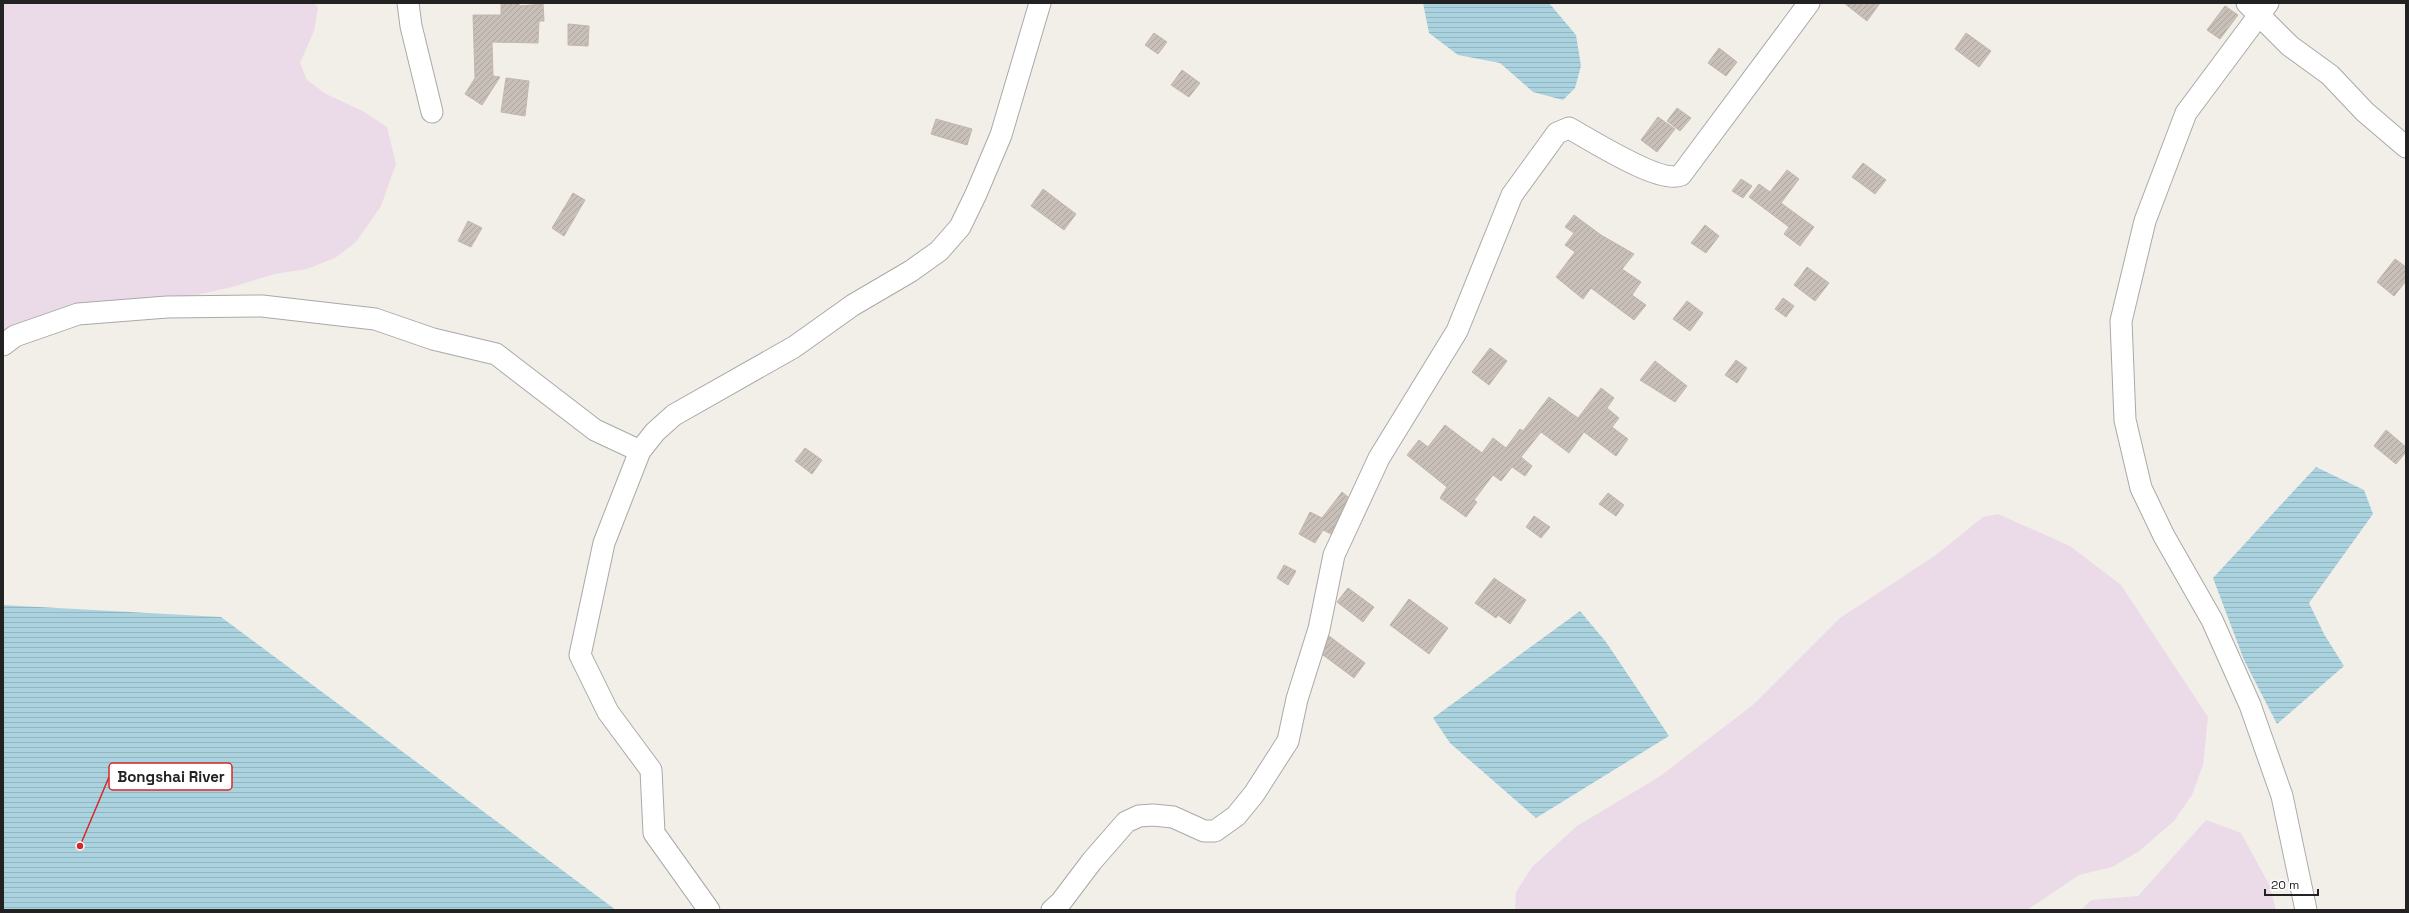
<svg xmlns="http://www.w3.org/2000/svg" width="2409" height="913" viewBox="0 0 2409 913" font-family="'Space Grotesk',sans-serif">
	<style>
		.industrial { fill: #ebdbe8 }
		.water { fill: url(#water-rules) }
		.building { fill: url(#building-hatch); stroke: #c4b6ab }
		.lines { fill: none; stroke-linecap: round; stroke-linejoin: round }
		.minor-casing { stroke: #a9a9a9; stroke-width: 23 }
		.minor { stroke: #fff; stroke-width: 21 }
		.leader { fill: none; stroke: #d62828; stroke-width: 1.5 }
		.callout-dot { fill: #d62828; stroke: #fff; stroke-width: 1.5 }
		.callout { fill: #fff; stroke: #d62828; stroke-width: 1.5 }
		.callout-label { font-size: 15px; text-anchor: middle; font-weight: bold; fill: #222 }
	</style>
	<defs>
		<pattern id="water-rules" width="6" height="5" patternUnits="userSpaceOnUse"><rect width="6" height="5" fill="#aad3df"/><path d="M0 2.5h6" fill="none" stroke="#92b5bf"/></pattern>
		<pattern id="building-hatch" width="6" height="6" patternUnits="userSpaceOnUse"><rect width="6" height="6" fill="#c7bfb8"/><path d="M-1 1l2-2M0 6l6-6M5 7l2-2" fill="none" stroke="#aba49e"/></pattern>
	</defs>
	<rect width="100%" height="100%" fill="#f2efe9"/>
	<path class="industrial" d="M3 3H315L318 8 314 31 300 63 307 80 326 94 363 111 387 127 396 164 381 206 356 242 335 258 307 269 275 274 232 287 3 338Z
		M1998 514 2070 546 2121 585 2208 717 2203 765 2192 795 2174 821 2138 852 2112 867 2079 875 2027 910H1515L1516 892 1532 867 1577 826 1659 777 1754 704 1840 618 1936 555 1983 517Z
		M2206 820 2241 833 2270 886 2276 910H2081L2091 900 2138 896Z"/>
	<path class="water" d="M1423 3H1549L1576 35 1581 66 1575 88 1563 100 1533 92 1500 63 1458 55 1429 33Z
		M2316 467 2364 490 2373 514 2309 603 2324 634 2344 666 2277 724 2244 660 2213 578Z
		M3 605 221 617 616 910H3Z
		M1580 611 1606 642 1669 736 1536 818 1450 743 1433 718Z"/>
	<path class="building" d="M501 3H519V6L543 4 544 21H539L538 43 492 42 493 76 500 77 482 105 465 94 475 78 473 15H501Z
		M1844 3H1880L1867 21Z
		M2225 6 2238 15 2220 39 2207 30Z
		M568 24 589 26 588 46 568 45Z
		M1154 33 1167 42 1158 54 1145 45Z
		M1966 33 1991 51 1979 67 1955 49Z
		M1719 48 1737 62 1726 76 1708 63Z
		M1182 70 1200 83 1189 97 1171 85Z
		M506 78 529 81 525 116 501 112Z
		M1677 108 1691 118 1680 131 1667 121Z
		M1658 117 1675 129 1657 152 1641 140Z
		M936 119 972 129 967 145 931 134Z
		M1863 163 1886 180 1875 194 1852 177Z
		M1787 170 1799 179 1781 203 1814 227 1800 246 1784 234 1789 227 1749 197 1759 184 1770 192Z
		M1741 179 1752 186 1743 198 1732 191Z
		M1043 189 1076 214 1064 230 1031 206Z
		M573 193 585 200 564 236 552 228Z
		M1574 215 1601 235 1634 254 1622 269 1641 282 1632 295 1646 305 1634 320 1591 288 1583 299 1556 277 1575 252 1565 245 1574 233 1565 227Z
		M468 221 482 228 471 247 458 241Z
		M1705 225 1719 236 1706 253 1691 243Z
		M2395 259 2406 267V281L2394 296 2377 282Z
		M1807 267 1829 283 1815 301 1794 285Z
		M1783 298 1794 306 1786 317 1775 309Z
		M1687 301 1703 313 1690 331 1673 319Z
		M1490 348 1507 361 1489 385 1472 372Z
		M1736 360 1747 368 1737 383 1725 375Z
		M1655 361 1687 386 1675 402 1640 380Z
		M1601 388 1614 398 1607 408 1619 418 1612 427 1628 439 1616 456 1584 432 1569 453 1541 432 1521 457 1532 466 1525 476 1512 467 1501 481 1493 475 1474 500 1477 502 1466 517 1440 498 1447 487 1407 455 1419 440 1428 447 1445 425 1482 453 1493 438 1506 448 1520 429 1523 431 1549 397 1578 418Z
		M2386 430 2406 447V452L2396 464 2374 446Z
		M805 448 822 460 812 474 795 461Z
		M1342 492 1348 497 1331 534 1323 530 1315 543 1299 534 1310 512 1322 518Z
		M1608 493 1624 505 1616 516 1599 504Z
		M1534 516 1550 527 1541 538 1526 527Z
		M1284 565 1296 571 1288 585 1277 578Z
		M1494 578 1526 600 1510 624 1498 615 1496 618 1475 603Z
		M1348 588 1374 607 1363 622 1337 602Z
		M1409 599 1448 628 1429 654 1390 625Z
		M1329 636 1365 663 1354 678 1323 655Z"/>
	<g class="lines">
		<defs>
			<path id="minor" d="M408 3 411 26 432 112
				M2247 3 2290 46 2330 75 2365 112 2406 147
				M2268 3 2186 113 2145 221 2121 321 2125 420 2141 488 2164 536 2212 620 2250 705 2282 796 2306 910
				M3 345 15 336 78 314 167 307 262 306 375 319 433 339 496 354 595 430 640 451
				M709 910 654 833 651 770 608 712 580 655 604 543 640 451 655 432 674 415 794 347 853 305 911 271 939 251 960 227 976 194 1001 135 1040 3
				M1052 910 1061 902 1092 861 1126 822 1139 816 1153 815 1173 817 1204 831H1215L1236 816 1254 794 1288 741 1297 699 1319 629 1334 555 1379 458 1457 331 1512 195 1557 133 1569 128C1591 140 1661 185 1681 175L1809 3"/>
		</defs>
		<use href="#minor" class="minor-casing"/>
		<use href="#minor" class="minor"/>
	</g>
	<path class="leader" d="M80 846L109 777"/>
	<circle class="callout-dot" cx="80" cy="846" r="4"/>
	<rect class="callout" x="109" y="763" width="123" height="27" rx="4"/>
	<g class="callout-label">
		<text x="171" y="782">Bongshai River</text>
	</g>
	<rect width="2409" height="913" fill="none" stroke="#222222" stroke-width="8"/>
	<path d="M2265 889v6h53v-6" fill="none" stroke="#222222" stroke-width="2"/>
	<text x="2271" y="889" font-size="12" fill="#222222" stroke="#ffffff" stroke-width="3" paint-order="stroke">20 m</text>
</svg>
